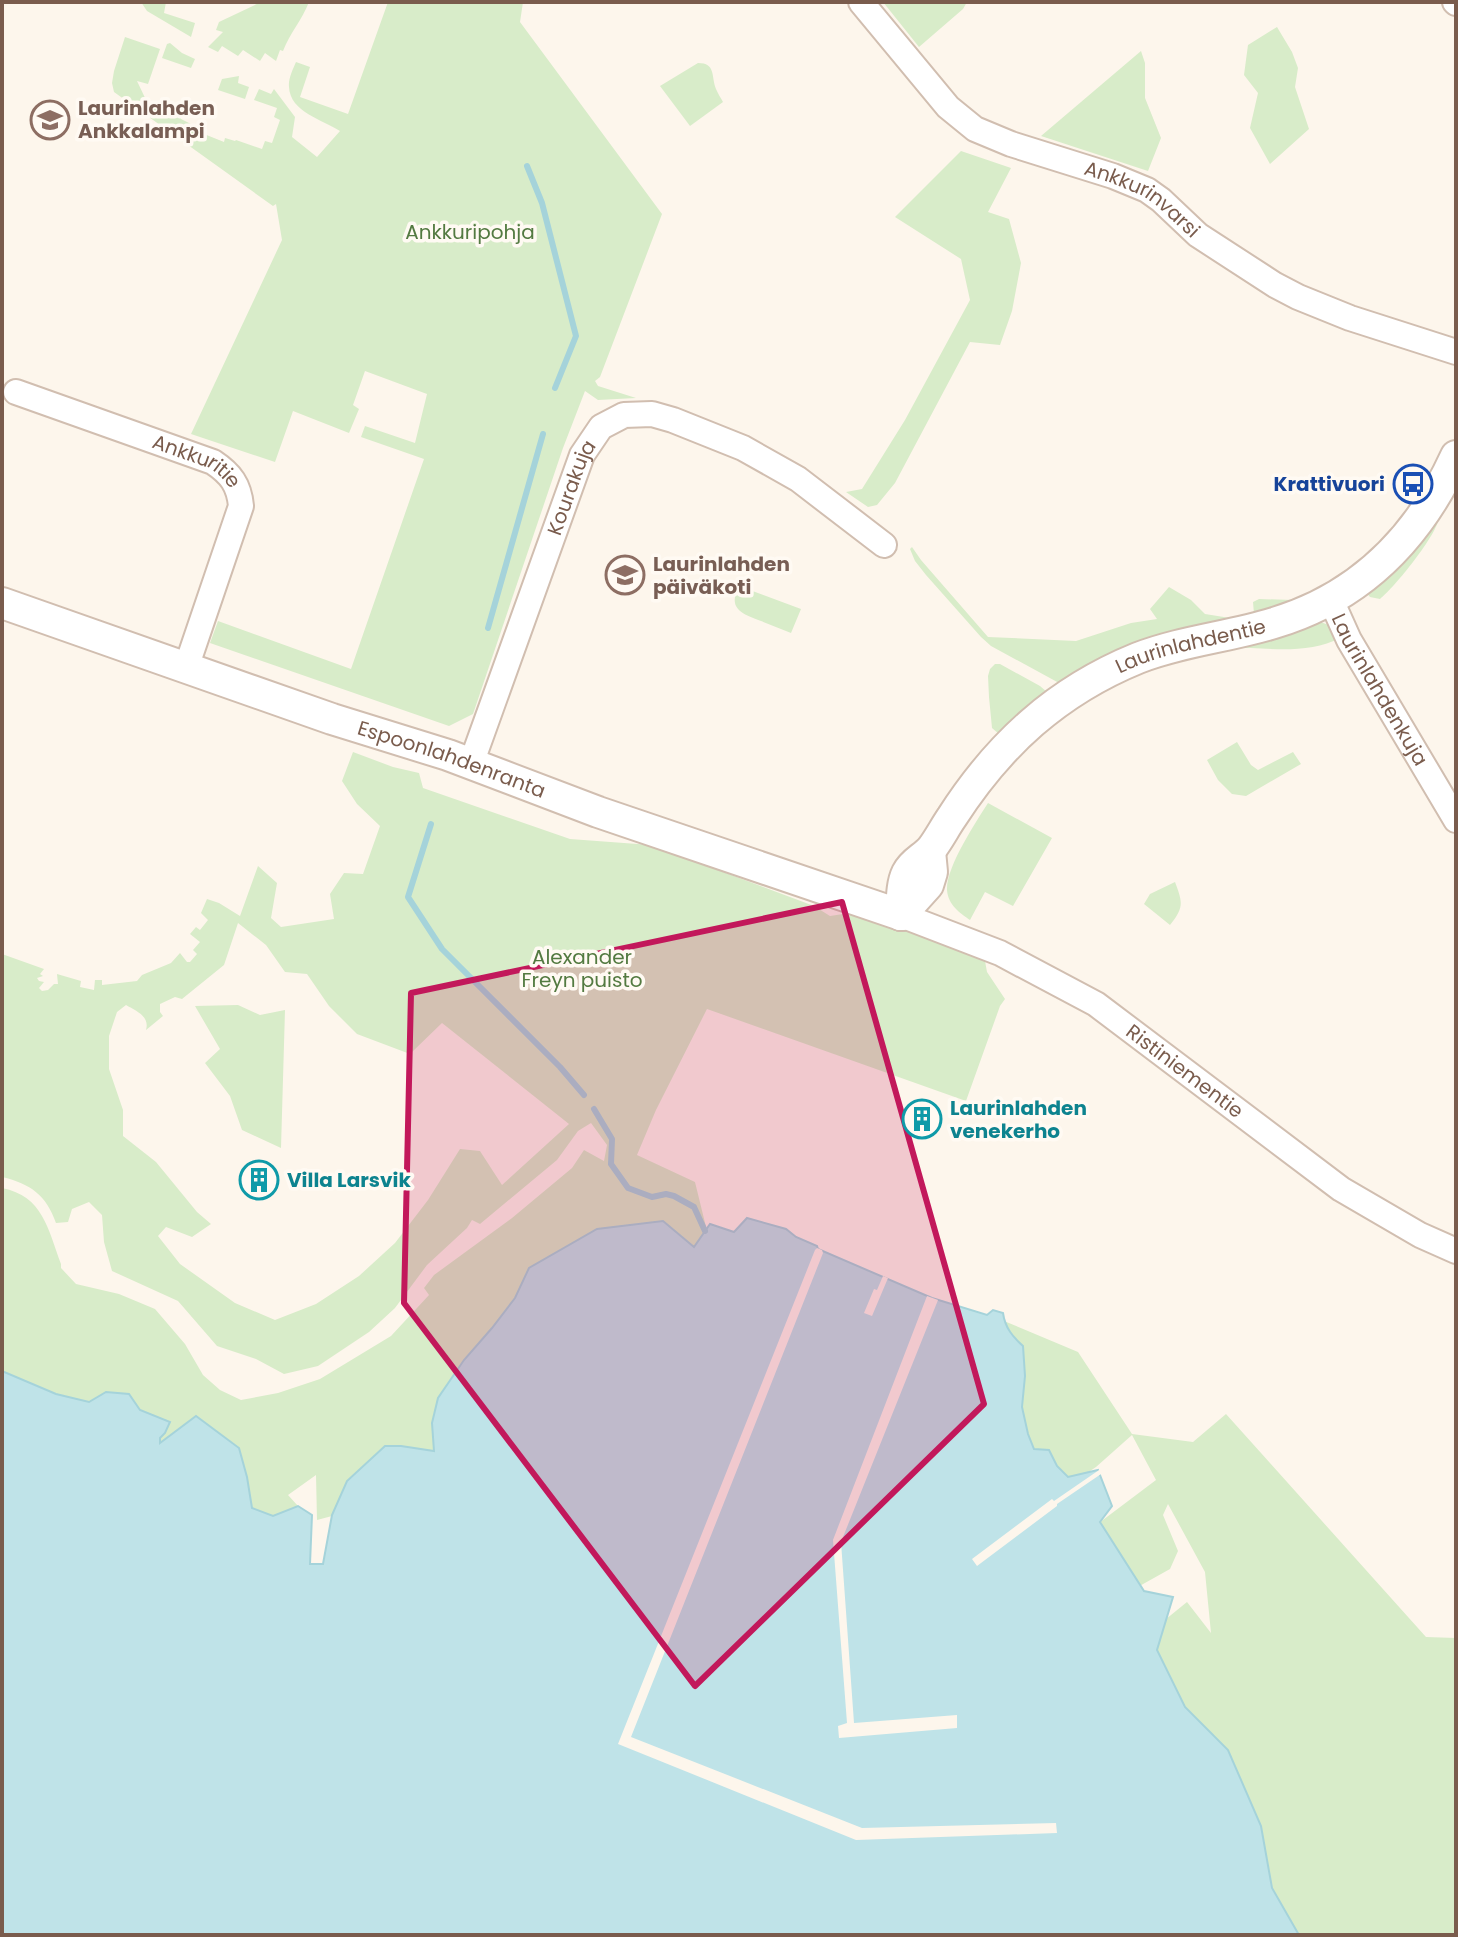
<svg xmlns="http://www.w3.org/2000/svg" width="1458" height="1937" viewBox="0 0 1458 1937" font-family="Poppins,sans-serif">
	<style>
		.green { fill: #d8ecc9; fill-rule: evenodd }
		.water { fill: #bfe3e8; stroke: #a5d3da; stroke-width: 2 }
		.pier { fill: #fdf6ec }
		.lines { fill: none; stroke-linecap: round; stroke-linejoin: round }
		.stream { stroke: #a5d3da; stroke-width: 6 }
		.minor-casing { stroke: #d1beb0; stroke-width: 28 }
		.tertiary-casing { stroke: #d1beb0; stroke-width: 34 }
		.minor { stroke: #fff; stroke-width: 24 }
		.tertiary { stroke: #fff; stroke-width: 30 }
		.marked { fill: #c2185b; fill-opacity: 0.2; stroke: #c2185b; stroke-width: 6; stroke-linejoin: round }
		.labels { text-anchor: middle; stroke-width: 7; stroke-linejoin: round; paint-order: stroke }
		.education-label { font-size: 20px; font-weight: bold; fill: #785e54; stroke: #fffaf3; text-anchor: start }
		.street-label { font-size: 20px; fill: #7a5c4d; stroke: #fffaf3 }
		.park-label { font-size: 20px; fill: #537a41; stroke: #fffaf3 }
		.transit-label { font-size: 20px; font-weight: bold; fill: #164399; stroke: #fffaf3; text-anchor: end }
		.culture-label { font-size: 20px; font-weight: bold; fill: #0d838f; stroke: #fffaf3; text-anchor: start }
	</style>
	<rect width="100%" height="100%" fill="#fdf6ec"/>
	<path class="green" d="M141 2H166L164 13 195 23 191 37 147 11Z
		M261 2H309C302 20 290 33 283 51L280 50 276 61 265 53 260 61 243 50 238 56 222 46 218 52 208 47 223 32 216 30 219 22Z
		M388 2H523L520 22 662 214 600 377 595 381 598 386 636 398 598 400 585 391 563 448 473 714 449 726 210 643 218 621 351 669 424 459 361 437 365 426 415 443 427 394 365 371 353 405 359 409 349 433 293 411 275 462 191 434 282 240 276 204 273 206 114 92 112 83 114 71 125 37 160 49 148 84 137 81 147 102 169 109 170 106 181 110V119L193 125 194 130 224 142 225 138 235 141 236 140 262 149 265 141 272 143 280 120 274 117 277 108 254 100 259 89 271 94 274 89 295 117 292 137 317 157 340 131C323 120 290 112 289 87 288 79 293 69 296 62L310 67 300 97 348 114Z
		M883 2H967L963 9 919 47Z
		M1277 27 1292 52 1298 68 1295 87 1309 129 1270 164 1250 128 1258 93 1244 75 1248 45Z
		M170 43 182 53 195 59 191 68 162 58 167 44Z
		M1141 51 1145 63V98L1161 138 1148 171 1041 136Z
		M698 63C716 63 711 76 716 89 718 94 721 98 723 102L690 126 660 86Z
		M239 76 238 83 249 87 245 99 218 90 222 79Z
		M961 151 1011 168 988 212 1009 219 1021 263 1012 311 1000 345 970 342 895 483 877 505 868 507 846 492 862 489 905 420 970 300 961 259 895 217Z
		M1439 517C1438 534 1394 588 1380 599L1370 597 1366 592Z
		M912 547 921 560 988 637 1076 641 1131 623 1157 619 1150 609 1169 587 1191 600 1205 614 1230 618 1229 620 1134 645 1088 664 1059 683 991 646 981 637 926 575 915 561 910 549Z
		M739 586 801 609 791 633C781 629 771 625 761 621 742 614 727 609 739 586Z
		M1259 599 1293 600 1292 603 1254 614 1253 602Z
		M1312 622C1326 621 1333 626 1340 638 1308 655 1266 648 1230 647Z
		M995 664H1000L1040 686 1047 692 1020 713 999 734 992 728 989 697 988 676 990 669Z
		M1237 742 1251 765 1258 770 1293 752 1301 764 1246 796 1232 794 1218 780 1207 760Z
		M353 752 393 767 419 773 423 788 570 839 651 845 814 906 830 916 856 912 975 957 985 961 987 972 1005 999 1000 1006 966 1101 707 1009 656 1110 637 1155 695 1182 708 1235 702 1331 323 1564 332 1516 317 1520 316 1475 288 1495 298 1506 312 1515 270 1550 2 1483V1188C43 1196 48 1229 61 1264V1268L76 1284 119 1294 155 1309 185 1344 203 1375 220 1390 241 1400 278 1393 320 1379 391 1336 429 1295 424 1288 434 1275 512 1218 572 1168 584 1150 604 1161 607 1145 591 1123 578 1131 557 1160 480 1224 472 1220 467 1228 427 1265 395 1308 369 1332 318 1366 284 1374 256 1359 217 1346 178 1301 112 1271 104 1242 102 1215 89 1202 72 1209 68 1222 56 1223C46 1195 31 1184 2 1177V954L44 969 40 974 43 976 37 978 39 981 44 982 39 988 42 991 48 990 54 984H58L57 974 81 981 80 987 94 990 95 980H102V985L137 981 142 975 171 963 180 953 187 962H190L197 954 193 950 200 942 190 934 196 927 200 930 208 920 201 913 207 899 219 903 240 916 258 866 277 883 271 918 281 927 334 919 330 894 344 873 363 874 380 826 357 804 342 781ZM238 923 266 945 285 972 307 974 329 1006 357 1034 410 1054 442 1023 569 1124 502 1185 480 1151 460 1149 428 1200 395 1243 359 1276 316 1304 275 1320 235 1303 180 1264 158 1236 166 1227 192 1237 211 1224 197 1212 156 1162 123 1136V1110L109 1069V1036L117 1012 126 1005C136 1011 150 1016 146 1030L163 1016 160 1012V1004L175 997 182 999 224 965Z
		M988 803 1052 838 1013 906 985 892 970 920C960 913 948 905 947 890 946 867 976 822 988 803Z
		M1175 882C1182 901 1185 907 1170 925L1144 904 1150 894Z
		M238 1005 260 1015 285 1010 281 1148 242 1130 230 1096 205 1063 220 1049 195 1006Z
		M1004 1321 1078 1352 1132 1434 1193 1442 1226 1414 1426 1637 1456 1638V1935H1242L1139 1641 1187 1602 1211 1633 1205 1572 1168 1504 1163 1515 1178 1551 1170 1569 1127 1593 1079 1538 1156 1480 1132 1435 1096 1467 1021 1518Z"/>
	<path class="water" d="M747 1218 786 1229 796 1237 817 1246 818 1249 932 1298 987 1315 993 1310 1003 1313C1005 1328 1013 1337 1023 1346L1025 1376 1022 1407 1028 1434 1034 1449 1049 1450 1057 1466 1068 1477 1098 1470 1112 1506 1100 1522 1144 1591 1173 1597 1157 1650 1185 1707 1228 1750 1261 1826 1272 1888 1299 1935H2V1371L56 1394 89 1402 106 1392 129 1394 140 1410 170 1422 165 1433 160 1438V1443L196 1416 239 1448 247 1477 252 1508 273 1516 298 1506 312 1515 310 1564H323L332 1515 347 1481 385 1446H401L434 1451 432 1423 438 1398 464 1360 492 1328 515 1298 529 1268 597 1229 663 1221 694 1247 710 1224 734 1232Z"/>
	<path class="pier" d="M817 1248 822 1250 823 1253 631 1737 862 1828 1056 1823 1057 1833 856 1840 618 1744 815 1250Z
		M883 1276 888 1278 872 1316 864 1313 874 1289 877 1290Z
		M927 1296 938 1300 841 1542 854 1723 957 1715V1728L839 1738 838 1726 847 1723 833 1540Z
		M1102 1468 1104 1472 1057 1504V1506L977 1566 972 1559 1052 1499 1054 1501Z"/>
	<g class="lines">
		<path class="stream" d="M527 166 542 203 576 336 555 388
			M488 628 543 434
			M431 824 408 897 442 949 560 1067 584 1095
			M594 1109 612 1139 611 1164 628 1188 652 1197 666 1194 674 1196 694 1207 705 1231"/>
		<defs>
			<g id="minor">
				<path id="s1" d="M861 2 948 107 975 129 1011 144 1113 176 1147 190 1161 200 1198 235 1275 285 1298 297 1350 318 1456 352"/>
				<path d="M1455 2 1456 3"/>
				<path id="s2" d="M16 392 213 462C231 474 239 485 241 506L186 668"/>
				<path id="s3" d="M1331 600 1349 640 1456 820"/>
				<path id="s4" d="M471 764 582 455 601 427 624 415 652 414 673 420 743 448 798 479 884 545"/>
				<path id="s5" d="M901 915 1000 953 1096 1004 1341 1189 1420 1235 1456 1251"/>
			</g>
			<g id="tertiary">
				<path id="s6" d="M2 603 332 719 448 755 598 812 901 915"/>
				<path id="s7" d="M901 915C902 903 901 885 907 873 913 861 924 858 932 848 939 839 945 827 952 817 999 744 1057 691 1138 658 1182 641 1229 637 1274 623 1361 597 1419 537 1456 456"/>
				<path d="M901 915 928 885 932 872 930 851"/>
			</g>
		</defs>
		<use href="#minor" class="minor-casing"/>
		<use href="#tertiary" class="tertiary-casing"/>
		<use href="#minor" class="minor"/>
		<use href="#tertiary" class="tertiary"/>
	</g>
	<path class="marked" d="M842 902 984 1404 695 1686 404 1303 411 993Z"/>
	<defs>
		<symbol id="school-ring" viewBox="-11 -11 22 22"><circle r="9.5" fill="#fffaf3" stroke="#8d6e63" stroke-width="1.5"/><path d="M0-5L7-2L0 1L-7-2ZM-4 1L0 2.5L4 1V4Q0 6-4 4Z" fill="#8d6e63"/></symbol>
		<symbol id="bus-ring" viewBox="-11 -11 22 22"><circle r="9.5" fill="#fffaf3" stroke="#1a4fb4" stroke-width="1.5"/><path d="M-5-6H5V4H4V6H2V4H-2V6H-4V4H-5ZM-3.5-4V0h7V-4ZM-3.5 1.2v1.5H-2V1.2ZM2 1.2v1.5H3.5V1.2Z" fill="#1a4fb4"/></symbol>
		<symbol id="building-ring" viewBox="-11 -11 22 22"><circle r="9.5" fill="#fffaf3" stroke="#0f9aa8" stroke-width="1.5"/><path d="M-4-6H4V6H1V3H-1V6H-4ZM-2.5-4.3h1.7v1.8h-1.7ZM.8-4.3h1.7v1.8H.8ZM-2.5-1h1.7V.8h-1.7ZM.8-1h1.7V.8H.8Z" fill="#0f9aa8"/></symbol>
	</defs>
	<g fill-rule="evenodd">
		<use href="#school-ring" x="28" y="98" width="44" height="44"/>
		<use href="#bus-ring" x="1391" y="462" width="44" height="44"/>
		<use href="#school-ring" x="603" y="553" width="44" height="44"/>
		<use href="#building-ring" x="900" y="1097" width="44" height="44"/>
		<use href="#building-ring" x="237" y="1158" width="44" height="44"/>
	</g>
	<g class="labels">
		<g class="education-label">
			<text x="78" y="115">Laurinlahden<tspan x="78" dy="23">Ankkalampi</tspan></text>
			<text x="653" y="571">Laurinlahden<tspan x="653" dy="23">päiväkoti</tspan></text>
		</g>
		<g class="street-label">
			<text dy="7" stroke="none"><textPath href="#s1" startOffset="354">Ankkurinvarsi</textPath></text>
			<text dy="7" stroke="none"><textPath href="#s2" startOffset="194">Ankkuritie</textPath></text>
			<text dy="7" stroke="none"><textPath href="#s4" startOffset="294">Kourakuja</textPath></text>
			<text dy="7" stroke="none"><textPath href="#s7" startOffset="418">Laurinlahdentie</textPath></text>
			<text dy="7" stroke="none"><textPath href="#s3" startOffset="102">Laurinlahdenkuja</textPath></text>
			<text dy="7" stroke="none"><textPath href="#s6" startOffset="476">Espoonlahdenranta</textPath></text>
			<text dy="7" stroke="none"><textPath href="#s5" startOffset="326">Ristiniementie</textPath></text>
		</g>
		<g class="park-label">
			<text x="470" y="239">Ankkuripohja</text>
			<text x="582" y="964">Alexander<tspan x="582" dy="23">Freyn puisto</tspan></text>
		</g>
		<g class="transit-label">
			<text x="1385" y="491">Krattivuori</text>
		</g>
		<g class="culture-label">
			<text x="950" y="1115">Laurinlahden<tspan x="950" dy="23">venekerho</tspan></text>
			<text x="287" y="1187">Villa Larsvik</text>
		</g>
	</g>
	<rect width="1458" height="1937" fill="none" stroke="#7a5c4d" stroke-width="8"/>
</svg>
